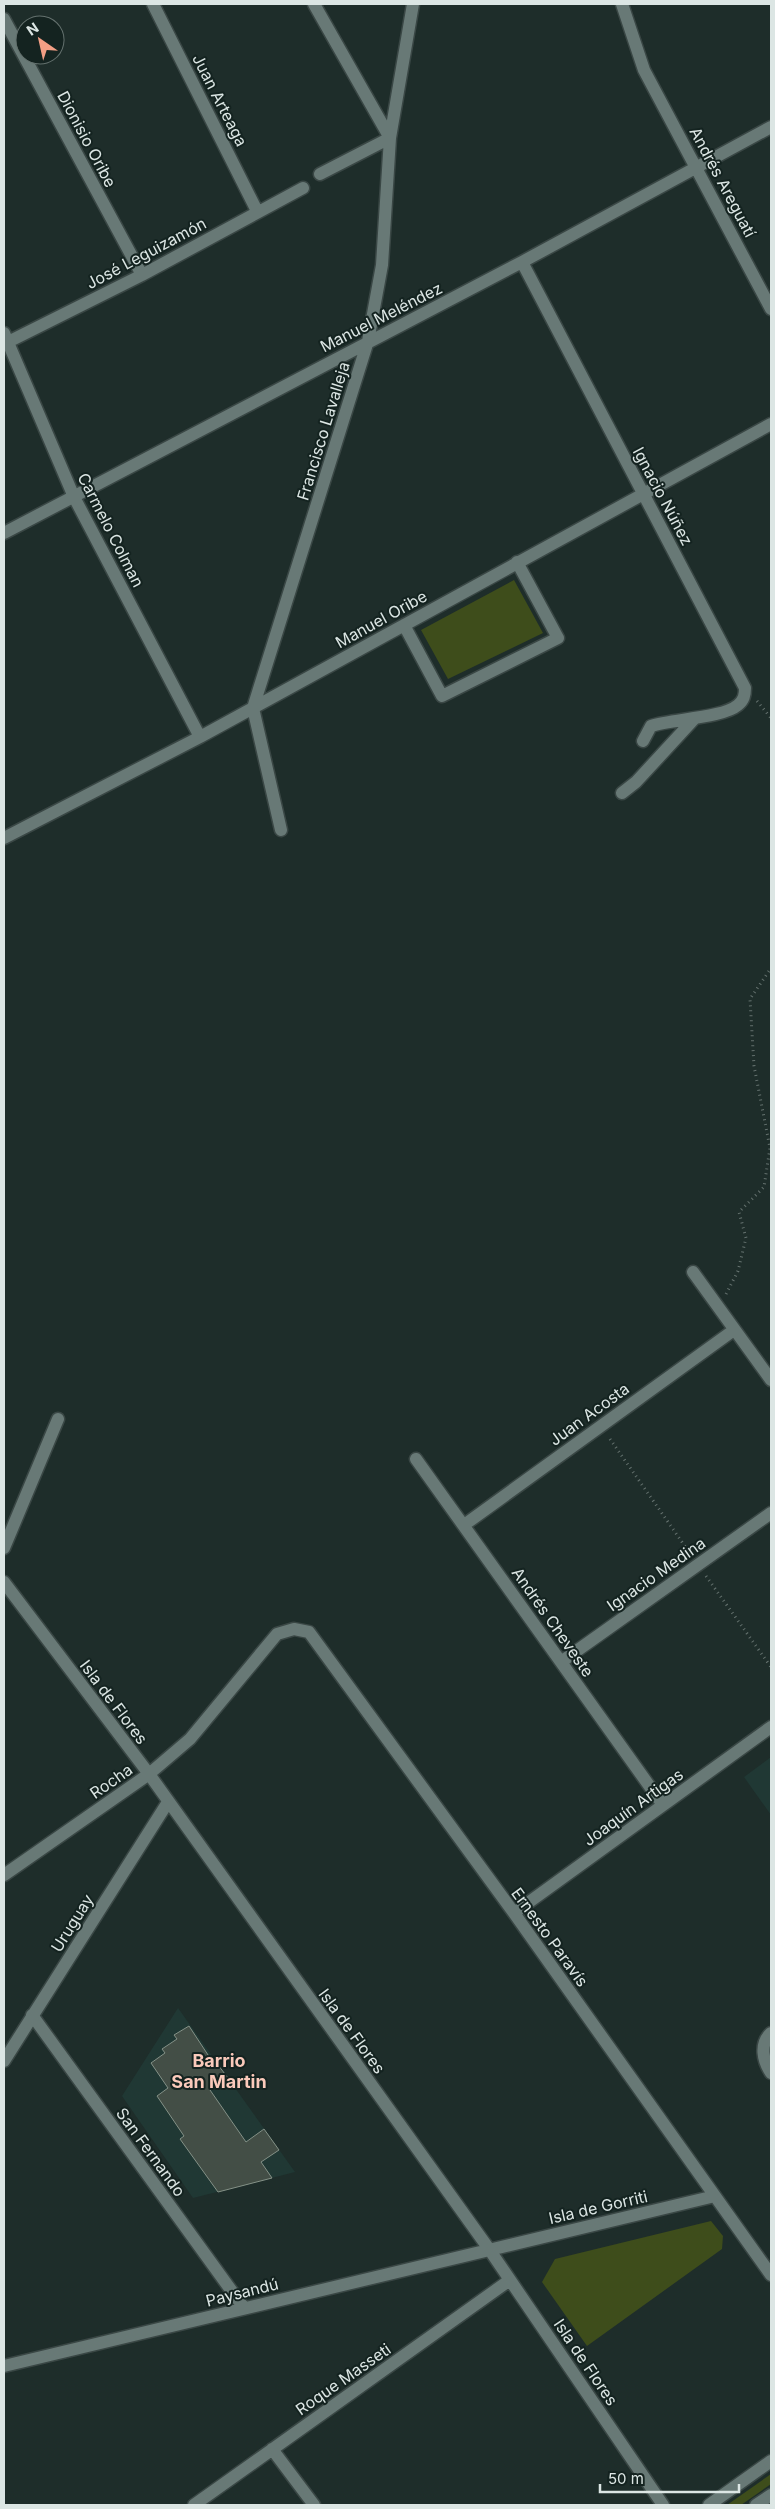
<svg xmlns="http://www.w3.org/2000/svg" width="775" height="2509" viewBox="0 0 775 2509" font-family="Inter,sans-serif">
	<style>
		.built { fill: #203834 }
		.green { fill: #3e4d1b }
		.building { fill: #434e46; stroke: #849187 }
		.lines { fill: none; stroke-linecap: round; stroke-linejoin: round }
		.minor-casing { stroke: #3a4745; stroke-width: 15 }
		.path { stroke: #65726f; stroke-width: 3; stroke-dasharray: 1 4; stroke-linecap: butt }
		.minor { stroke: #687976; stroke-width: 12 }
		.labels { text-anchor: middle; stroke-width: 4; stroke-linejoin: round; paint-order: stroke }
		.street-label { font-size: 16px; fill: #dce6e4; stroke: #142320 }
		.neighbourhood-label { font-size: 18px; font-weight: bold; fill: #fbcabb; stroke: #142320 }
	</style>
	<rect width="100%" height="100%" fill="#1e2d2a"/>
	<path class="built" d="M771 1757V1815L744 1777Z
		M178 2008 295 2172 193 2198 122 2096Z"/>
	<path class="green" d="M514 580 543 633 448 679 421 630Z
		M711 2221 723 2236 722 2249 587 2346 542 2282 555 2259Z
		M771 2474V2484L741 2505H727Z"/>
	<path class="building" d="M189 2026 210 2058 212 2057 228 2078 210 2090 246 2142 264 2129 279 2150 261 2162 272 2178 218 2192 180 2139 184 2136 157 2096 168 2088 151 2063 165 2053 162 2049 177 2039 174 2035Z"/>
	<g class="lines">
		<defs>
			<path id="minor" d="M153 4 257 211
				M314 4 390 138 320 174
				M622 4 644 70 771 309
				M4 19 142 275
				M522 262 745 688C745 695 744 700 738 705 723 718 672 719 651 726L643 741
				M4 333 74 497 200 737
				M4 344 142 275 303 188
				M4 533 522 262 771 127
				M404 625 442 696 558 638 517 562
				M622 793 636 782 695 718
				M281 830 253 708 368 341 382 265 390 138 413 4
				M4 838 200 737 771 424
				M693 1272 771 1380
				M416 1459 663 1805
				M464 1525 734 1330
				M4 1548 58 1419
				M4 1582 149 1774 489 2249 663 2505
				M561 1662 771 1513
				M4 1875 149 1774 190 1739 277 1634 294 1629 309 1632 514 1913 771 2275
				M514 1913 771 1727
				M32 2015 244 2308
				M771 2033C759 2044 763 2061 771 2073
				M4 2061 168 1802
				M4 2366 715 2196
				M272 2449 314 2505
				M194 2505 510 2280
				M709 2505 771 2461
				M756 2505 771 2495"/>
		</defs>
		<use href="#minor" class="minor-casing"/>
		<path class="path" d="M757 701 771 718
			M726 1294 738 1271 746 1238 739 1212 764 1187 770 1148 754 1066 750 999 771 968
			M610 1439 689 1552
			M706 1576 771 1667"/>
		<use href="#minor" class="minor"/>
	</g>
	<g class="labels">
		<g class="street-label">
			<text transform="translate(220 100) rotate(63)" y="6">Juan Arteaga</text>
			<text transform="translate(87 139) rotate(62)" y="6">Dionisio Oribe</text>
			<text transform="translate(723 182) rotate(62)" y="6">Andrés Areguatí</text>
			<text transform="translate(146 253) rotate(-28)" y="6">José Leguizamón</text>
			<text transform="translate(381 317) rotate(-27)" y="6">Manuel Meléndez</text>
			<text transform="translate(323 431) rotate(-73)" y="6">Francisco Lavalleja</text>
			<text transform="translate(663 496) rotate(62)" y="6">Ignacio Núñez</text>
			<text transform="translate(111 530) rotate(63)" y="6">Carmelo Colman</text>
			<text transform="translate(381 619) rotate(-29)" y="6">Manuel Oribe</text>
			<text transform="translate(589 1414) rotate(-36)" y="6">Juan Acosta</text>
			<text transform="translate(656 1574) rotate(-35)" y="6">Ignacio Medina</text>
			<text transform="translate(553 1622) rotate(55)" y="6">Andrés Cheveste</text>
			<text transform="translate(114 1702) rotate(53)" y="6">Isla de Flores</text>
			<text transform="translate(111 1781) rotate(-35)" y="6">Rocha</text>
			<text transform="translate(633 1807) rotate(-36)" y="6">Joaquín Artigas</text>
			<text transform="translate(72 1923) rotate(-58)" y="6">Uruguay</text>
			<text transform="translate(550 1937) rotate(54)" y="6">Ernesto Paravís</text>
			<text transform="translate(352 2031) rotate(54)" y="6">Isla de Flores</text>
			<text transform="translate(151 2152) rotate(54)" y="6">San Fernando</text>
			<text transform="translate(598 2207) rotate(-13)" y="6">Isla de Gorriti</text>
			<text transform="translate(242 2292) rotate(-14)" y="6">Paysandú</text>
			<text transform="translate(586 2362) rotate(56)" y="6">Isla de Flores</text>
			<text transform="translate(343 2379) rotate(-35)" y="6">Roque Masseti</text>
		</g>
		<g class="neighbourhood-label">
			<text x="219" y="2067">Barrio<tspan x="219" dy="21">San Martin</tspan></text>
		</g>
	</g>
	<rect width="775" height="2509" fill="none" stroke="#dce6e4" stroke-width="10"/>
	<g transform="translate(40 40) rotate(326)"><circle r="24" fill="#142320" stroke="#64716e"/>
	<path d="M0-4L9 19L0 12L-9 19Z" fill="#f39f85"/>
	<text y="-8" font-size="14" font-weight="bold" text-anchor="middle" fill="#dce6e4">N</text>
	</g>
	<path d="M600 2484v8h139v-8" fill="none" stroke="#dce6e4" stroke-width="2.5"/>
	<text x="608" y="2484" font-size="15" fill="#dce6e4" stroke="#142320" stroke-width="4" paint-order="stroke">50 m</text>
</svg>
